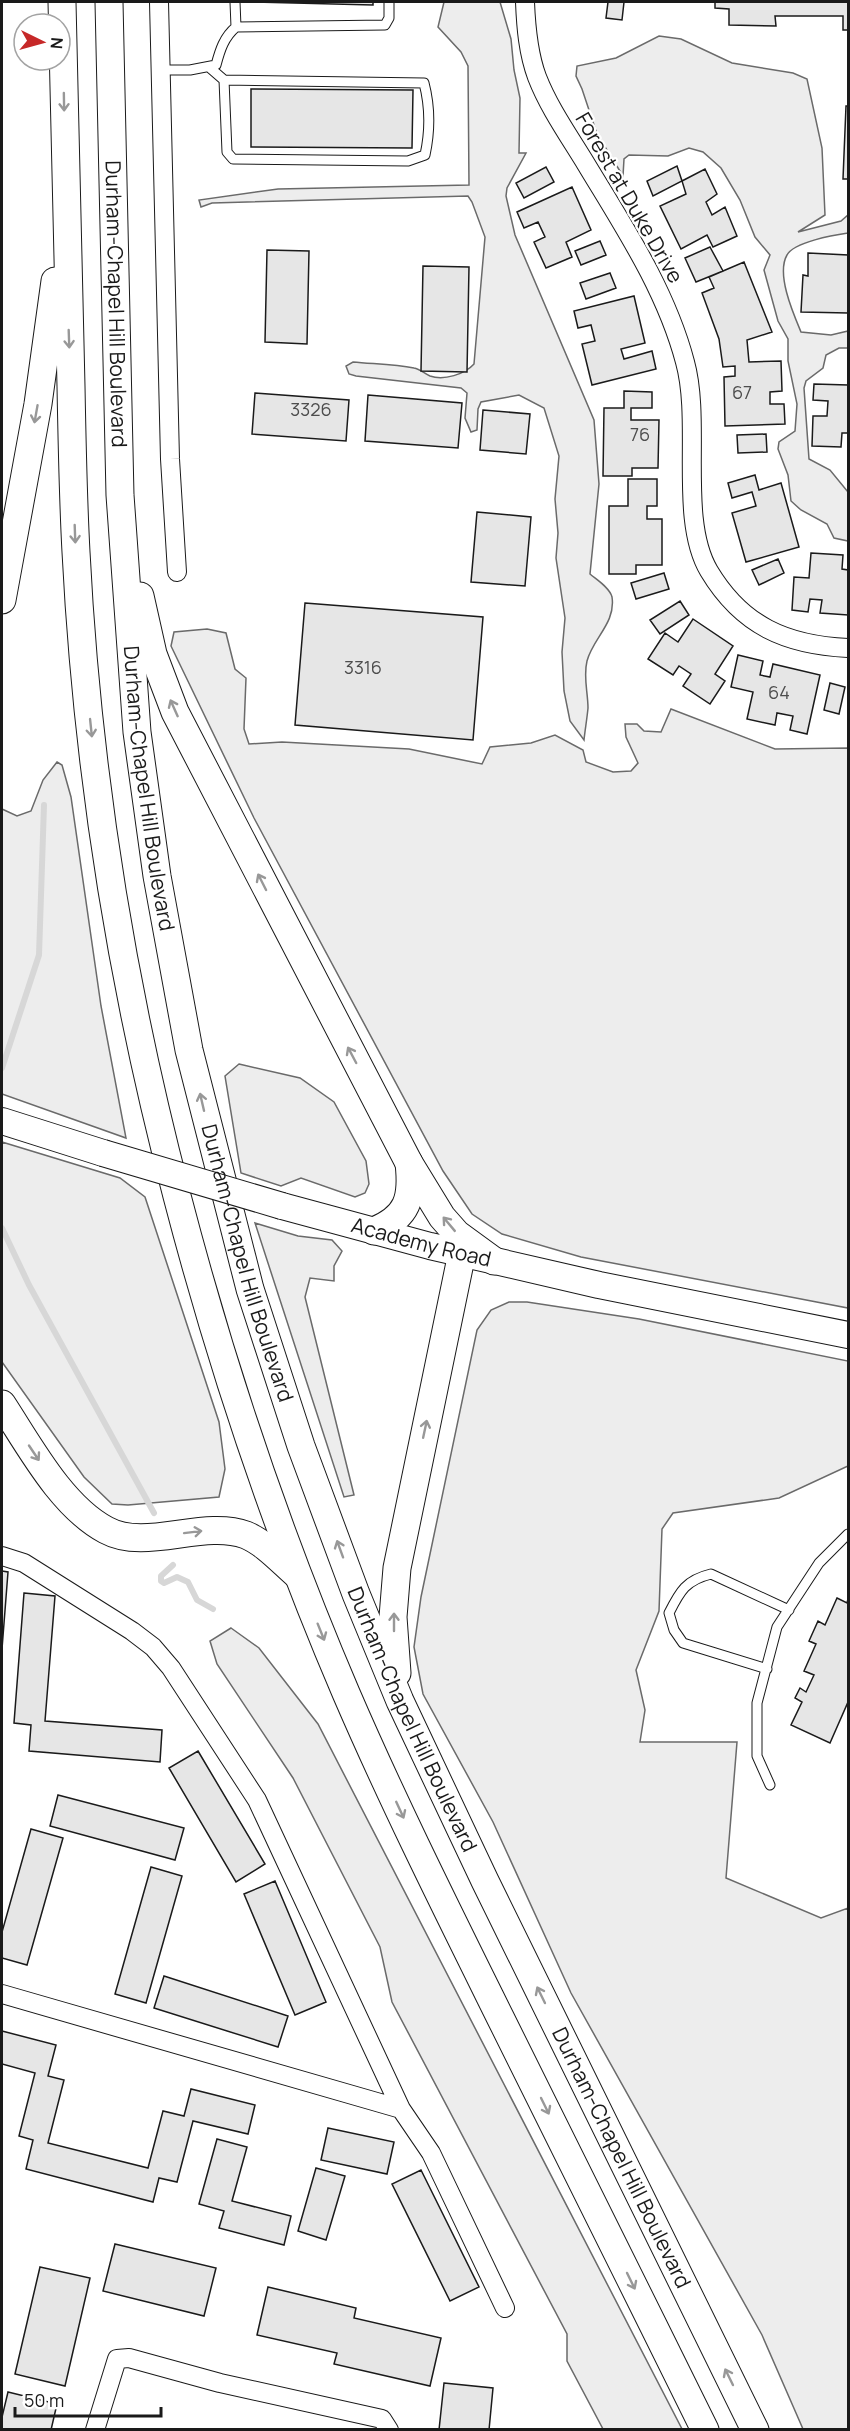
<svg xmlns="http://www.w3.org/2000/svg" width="850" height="2431" viewBox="0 0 850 2431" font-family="Manrope,sans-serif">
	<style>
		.green { fill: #ededed; stroke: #6a6a6a; stroke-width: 1.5 }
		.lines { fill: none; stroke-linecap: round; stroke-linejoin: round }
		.stream { stroke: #d7d7d7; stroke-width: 6 }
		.building { fill: #e6e6e6; stroke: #1a1a1a; stroke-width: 1.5 }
		.service-casing { stroke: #1a1a1a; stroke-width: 11 }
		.minor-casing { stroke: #1a1a1a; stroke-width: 20 }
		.secondary-casing { stroke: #1a1a1a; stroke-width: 28 }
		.primary-casing { stroke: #1a1a1a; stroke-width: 29 }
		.service { stroke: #fff; stroke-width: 9 }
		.minor { stroke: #fff; stroke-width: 18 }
		.secondary { stroke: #fff; stroke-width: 26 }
		.primary { stroke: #fff; stroke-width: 27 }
		.secondary-bridge-casing { stroke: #1a1a1a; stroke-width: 28; stroke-linecap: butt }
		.secondary-bridge { stroke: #fff; stroke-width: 26 }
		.oneway { stroke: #989898 }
		.labels { text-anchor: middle; stroke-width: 4.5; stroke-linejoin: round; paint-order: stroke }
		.number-label { font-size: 18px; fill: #4d4d4d }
		.street-label { font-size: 21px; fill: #1a1a1a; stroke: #fff }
	</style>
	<rect width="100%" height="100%" fill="#fff"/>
	<path class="green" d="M444 2H500L511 39 514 70 520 98 519 153H526L507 188 506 196 515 235 594 420 599 484 590 574C597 580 610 588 612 597 616 623 593 638 587 661 583 677 588 692 588 708 587 719 585 730 584 740L570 721 564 691 562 652 565 618 556 558 558 533 555 499 559 456 544 408 519 395 481 402 478 409 477 430 471 432 465 418 467 393 461 388 356 376 349 374 346 366 353 362C373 364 394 364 414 368 420 369 425 374 430 376 444 381 465 374 474 364L485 237 472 202 468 196 212 203 201 207 199 200 278 189 469 185 468 66 461 52 438 27Z
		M659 36 681 39 732 63 793 73 807 79 822 148 825 215 798 232 841 221 848 215V233C834 235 794 242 787 255 776 274 793 313 801 332L831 335 848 331V348H839L826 355 823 368 806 381 804 388 809 459 830 470 848 492V541L834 538 827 524 801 510 791 501 788 475 778 449 779 442 795 431 797 404 788 361V339L778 321 764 270 770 255 755 237 740 200 721 168 703 152 689 148 668 156 629 155 624 159 623 176 597 134 582 89 576 76 577 66 616 58Z
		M207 629 226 633 235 669 246 678 244 729 249 744 282 742 409 749 482 764 490 747 531 743 555 735 583 750 586 762 613 772 631 771 638 763 626 737 625 724H637L644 731 661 732 671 709 775 749 848 748V1308L581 1257 502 1234 472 1214 443 1171 254 818 171 646 174 632Z
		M57 762 62 765 71 797 101 1006 126 1138 2 1094V809L17 816 31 811 43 780Z
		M239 1064 300 1078 334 1102 366 1161 369 1184 365 1193 355 1197 301 1178 281 1186 241 1173 225 1076Z
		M2 1142 120 1178 145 1197 219 1422 225 1469 219 1497 128 1505 112 1504 84 1477 2 1362Z
		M255 1223 298 1236 332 1240 342 1251 334 1266V1281L310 1278 305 1297 354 1495 344 1497Z
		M509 1302H527L639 1319 848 1361V1466L779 1498 673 1513 662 1529 659 1611 636 1670 645 1710 640 1742H737L726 1878 821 1918 848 1908V2429H803L762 2335 571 1993 493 1822 423 1694 414 1647 421 1597 477 1330 491 1310Z
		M231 1628 259 1648 318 1724 682 2429H603L567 2361V2334L392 2002 380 1947 293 1778 217 1664 210 1641Z"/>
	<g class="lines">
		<path class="stream" d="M2 1068 39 955 44 805
			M2 1228 29 1285 154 1513
			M173 1565 161 1576V1581L164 1583 177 1577 188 1582 197 1600 213 1609"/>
	</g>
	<path class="building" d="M254 2H373V5Z
		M608 2H624L622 20 606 18Z
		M715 2H848V30H843V16H775L776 26 729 25V9L715 8Z
		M251 89 413 90 412 148 251 147Z
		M846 106H848V179H843Z
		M677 166 682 181 653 196 647 181Z
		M546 167 554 182 524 198 516 183Z
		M705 169 717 194 706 202 712 215 725 207 737 236 713 247 707 235 681 249 660 206 686 194 682 181Z
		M572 187 591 230 566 242 572 257 546 268 534 242 545 237 538 222 524 228 517 212Z
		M600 241 606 255 581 265 575 251Z
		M710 247 723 271 696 282 685 258Z
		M267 250 309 251 307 344 265 342Z
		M808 253 848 255V313L801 312 803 275 808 276Z
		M744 262 772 332 747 340 749 362 781 361 782 391 770 392V404H784L785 424 725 426 724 377 735 376V366L723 367 719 339 702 293 714 288 709 277Z
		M423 266 469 267 467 372 421 371Z
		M610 273 616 288 586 299 580 283Z
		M634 296 645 343 621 349 624 359 652 351 656 369 592 385 582 344 595 341 591 325 578 328 574 311Z
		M814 384 848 385V433H842L841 447 812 446 813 416H827L828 401 813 400Z
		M624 391 652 392V408H631V420H659L658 468H632V476H603L604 408H624Z
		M255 393 349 400 346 441 252 434Z
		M368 395 462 403 458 448 365 441Z
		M483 410 530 414 526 454 480 450Z
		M766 434 767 452 738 453 737 435Z
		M755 475 759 490 781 483 799 547 746 562 732 513 756 506 752 492 732 498 728 483Z
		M628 479H657V506H647V519H662V565H636V574H609V506H628Z
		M477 512 531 517 525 586 471 582Z
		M811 553 843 555 842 569 848 570V615L820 613 822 600 810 599 808 612 792 610 794 577 809 578Z
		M778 559 784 573 759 585 752 570Z
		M664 573 669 589 636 599 631 583Z
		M680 601 689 615 660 634 650 620Z
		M305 603 483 617 473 740 295 725Z
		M693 619 733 646 715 674 725 681 710 704 683 686 691 674 679 666 673 675 648 659 665 633 678 642Z
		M738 655 763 661 760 675 770 677 773 664 820 675 807 734 790 730 793 716 777 713 775 725 747 719 753 692 731 687Z
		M830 683 845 687 839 714 824 710Z
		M2 1571 8 1572 2 1649Z
		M24 1593 55 1596 45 1721 162 1730 160 1762 29 1751 31 1725 14 1723Z
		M837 1598 847 1603 848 1599V1702L830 1743 791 1725 802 1702 795 1698 800 1688 806 1692 814 1675 804 1671 816 1644 809 1641 818 1621 825 1625Z
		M198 1751 265 1864 236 1882 169 1768Z
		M58 1795 184 1828 175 1860 50 1826Z
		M31 1829 63 1838 27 1965 2 1958V1932Z
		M151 1867 182 1876 146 2003 115 1994Z
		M275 1881 326 2002 295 2015 244 1894Z
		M164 1976 288 2016 278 2047 154 2008Z
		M2 2031 56 2045 48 2076 64 2080 48 2143 148 2168 163 2111 184 2116 191 2089 255 2105 248 2134 193 2121 177 2182 159 2178 153 2202 26 2169 33 2140 19 2136 35 2073 2 2064Z
		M328 2128 394 2142 387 2174 321 2160Z
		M217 2139 247 2147 232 2201 291 2216 284 2245 219 2228 224 2211 199 2204Z
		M316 2168 345 2176 326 2240 298 2231Z
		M421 2170 479 2287 450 2301 392 2184Z
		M115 2244 216 2268 204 2316 103 2291Z
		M40 2267 90 2278 65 2386 15 2374Z
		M268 2287 356 2308 354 2318 441 2338 430 2386 334 2364 337 2353 257 2335Z
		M444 2383 493 2388 489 2430H439Z
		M8 2392 57 2404 51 2430H2V2417Z"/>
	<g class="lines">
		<defs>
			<path id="service" d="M235 2 236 27
				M209 67 224 80 424 83C430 106 430 132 425 155L408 161 233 159 227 152 224 80
				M161 70H190L216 65C220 50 224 37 236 27L385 25 389 18V2
				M767 1669 683 1643 674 1630 669 1613C680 1591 686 1580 711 1574L789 1610
				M770 1785 757 1756V1703L777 1627 819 1563 848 1534"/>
			<path id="minor" d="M159 2 170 459 177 572
				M525 2C526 27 528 53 537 77 549 108 569 136 586 164 624 227 666 290 685 362 702 423 678 519 709 571 742 626 786 645 848 648
				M2 1556 24 1563 132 1631 153 1647 171 1668 257 1800 401 2109 431 2153 505 2308
				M2 1994 401 2109
				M95 2430 117 2359 129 2358 220 2383 382 2419 389 2430"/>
			<g id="secondary">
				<path d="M2 1121 103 1153"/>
				<path id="s1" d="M282 1206 430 1246 599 1285 848 1335"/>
			</g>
			<g id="primary">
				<path d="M62 2C64 130 67 258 71 386 72 441 73 497 76 552 87 769 122 987 177 1196 221 1365 277 1532 346 1693 393 1802 447 1910 500 2017 568 2154 637 2292 705 2430"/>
				<path id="s2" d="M109 2 120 495 137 732 157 876 189 1050 250 1289 301 1446 356 1594 400 1701 485 1881 755 2430"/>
				<path d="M140 596 153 654 175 712 409 1163 442 1217 457 1234 494 1261"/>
				<path d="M2 600 38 404 55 281"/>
				<path d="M374 1231C408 1217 413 1198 409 1163"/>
				<path d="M2 1404C29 1445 61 1506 106 1530 146 1552 203 1519 246 1535 265 1543 281 1561 296 1574"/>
				<path d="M397 1673 393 1617 397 1568 462 1253"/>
			</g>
		</defs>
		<use href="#service" class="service-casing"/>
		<use href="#minor" class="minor-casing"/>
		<use href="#secondary" class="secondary-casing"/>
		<use href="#primary" class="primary-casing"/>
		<use href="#service" class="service"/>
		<use href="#minor" class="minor"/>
		<use href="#secondary" class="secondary"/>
		<use href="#primary" class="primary"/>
		<defs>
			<path id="secondary-bridge" d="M103 1153 282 1206"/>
		</defs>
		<use href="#secondary-bridge" class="secondary-bridge-casing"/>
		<use href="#secondary-bridge" class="secondary-bridge"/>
	</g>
	<defs><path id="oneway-shaft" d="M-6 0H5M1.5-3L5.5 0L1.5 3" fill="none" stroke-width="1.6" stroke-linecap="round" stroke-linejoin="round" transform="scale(1.5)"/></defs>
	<g class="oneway">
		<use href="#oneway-shaft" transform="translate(64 102) rotate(89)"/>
		<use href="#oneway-shaft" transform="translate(69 339) rotate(88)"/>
		<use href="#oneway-shaft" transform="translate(36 414) rotate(100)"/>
		<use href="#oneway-shaft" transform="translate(75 534) rotate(88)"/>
		<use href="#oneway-shaft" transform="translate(174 708) rotate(-114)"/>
		<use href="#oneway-shaft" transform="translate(91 728) rotate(84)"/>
		<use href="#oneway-shaft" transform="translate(262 882) rotate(-117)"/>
		<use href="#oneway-shaft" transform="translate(352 1055) rotate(-118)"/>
		<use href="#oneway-shaft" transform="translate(202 1102) rotate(-103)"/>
		<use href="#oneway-shaft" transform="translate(449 1224) rotate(-130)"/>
		<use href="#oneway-shaft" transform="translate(425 1429) rotate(-78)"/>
		<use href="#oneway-shaft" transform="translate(34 1453) rotate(56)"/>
		<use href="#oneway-shaft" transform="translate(193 1532) rotate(-7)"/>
		<use href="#oneway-shaft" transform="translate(340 1549) rotate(-110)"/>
		<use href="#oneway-shaft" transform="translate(394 1622) rotate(-90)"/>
		<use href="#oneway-shaft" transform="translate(321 1632) rotate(68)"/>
		<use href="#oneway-shaft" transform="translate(400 1810) rotate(65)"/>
		<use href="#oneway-shaft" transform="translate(541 1995) rotate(-116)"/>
		<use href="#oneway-shaft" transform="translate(545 2106) rotate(64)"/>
		<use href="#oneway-shaft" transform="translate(631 2281) rotate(64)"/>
		<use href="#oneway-shaft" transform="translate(729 2377) rotate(-116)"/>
	</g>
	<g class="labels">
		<g class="number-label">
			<text x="742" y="399">67</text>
			<text x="311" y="416">3326</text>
			<text x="640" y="441">76</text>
			<text x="363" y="674">3316</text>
			<text x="779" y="699">64</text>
		</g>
		<g class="street-label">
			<text transform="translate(629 198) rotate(60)" y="7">Forest at Duke Drive</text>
			<text dy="7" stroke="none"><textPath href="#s2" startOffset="302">Durham-Chapel Hill Boulevard</textPath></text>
			<text dy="7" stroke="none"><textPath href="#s2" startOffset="788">Durham-Chapel Hill Boulevard</textPath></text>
			<text dy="7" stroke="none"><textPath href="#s1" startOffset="144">Academy Road</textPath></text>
			<text dy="7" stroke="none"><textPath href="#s2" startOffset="1274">Durham-Chapel Hill Boulevard</textPath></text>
			<text dy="7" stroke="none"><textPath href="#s2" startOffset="1760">Durham-Chapel Hill Boulevard</textPath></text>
			<text dy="7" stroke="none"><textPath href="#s2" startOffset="2246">Durham-Chapel Hill Boulevard</textPath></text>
		</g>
	</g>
	<rect width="850" height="2431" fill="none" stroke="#1a1a1a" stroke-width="6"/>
	<g transform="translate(42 42) rotate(95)"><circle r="28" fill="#ffffff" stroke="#a3a3a3" stroke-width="1.5"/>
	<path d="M0-4.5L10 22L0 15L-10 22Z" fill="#c62828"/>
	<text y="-9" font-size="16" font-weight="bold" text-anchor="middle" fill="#1a1a1a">N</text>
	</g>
	<path d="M15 2407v9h146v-9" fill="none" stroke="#1a1a1a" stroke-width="3"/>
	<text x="24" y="2407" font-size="18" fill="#1a1a1a" stroke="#ffffff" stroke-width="4.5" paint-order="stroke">50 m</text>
</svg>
